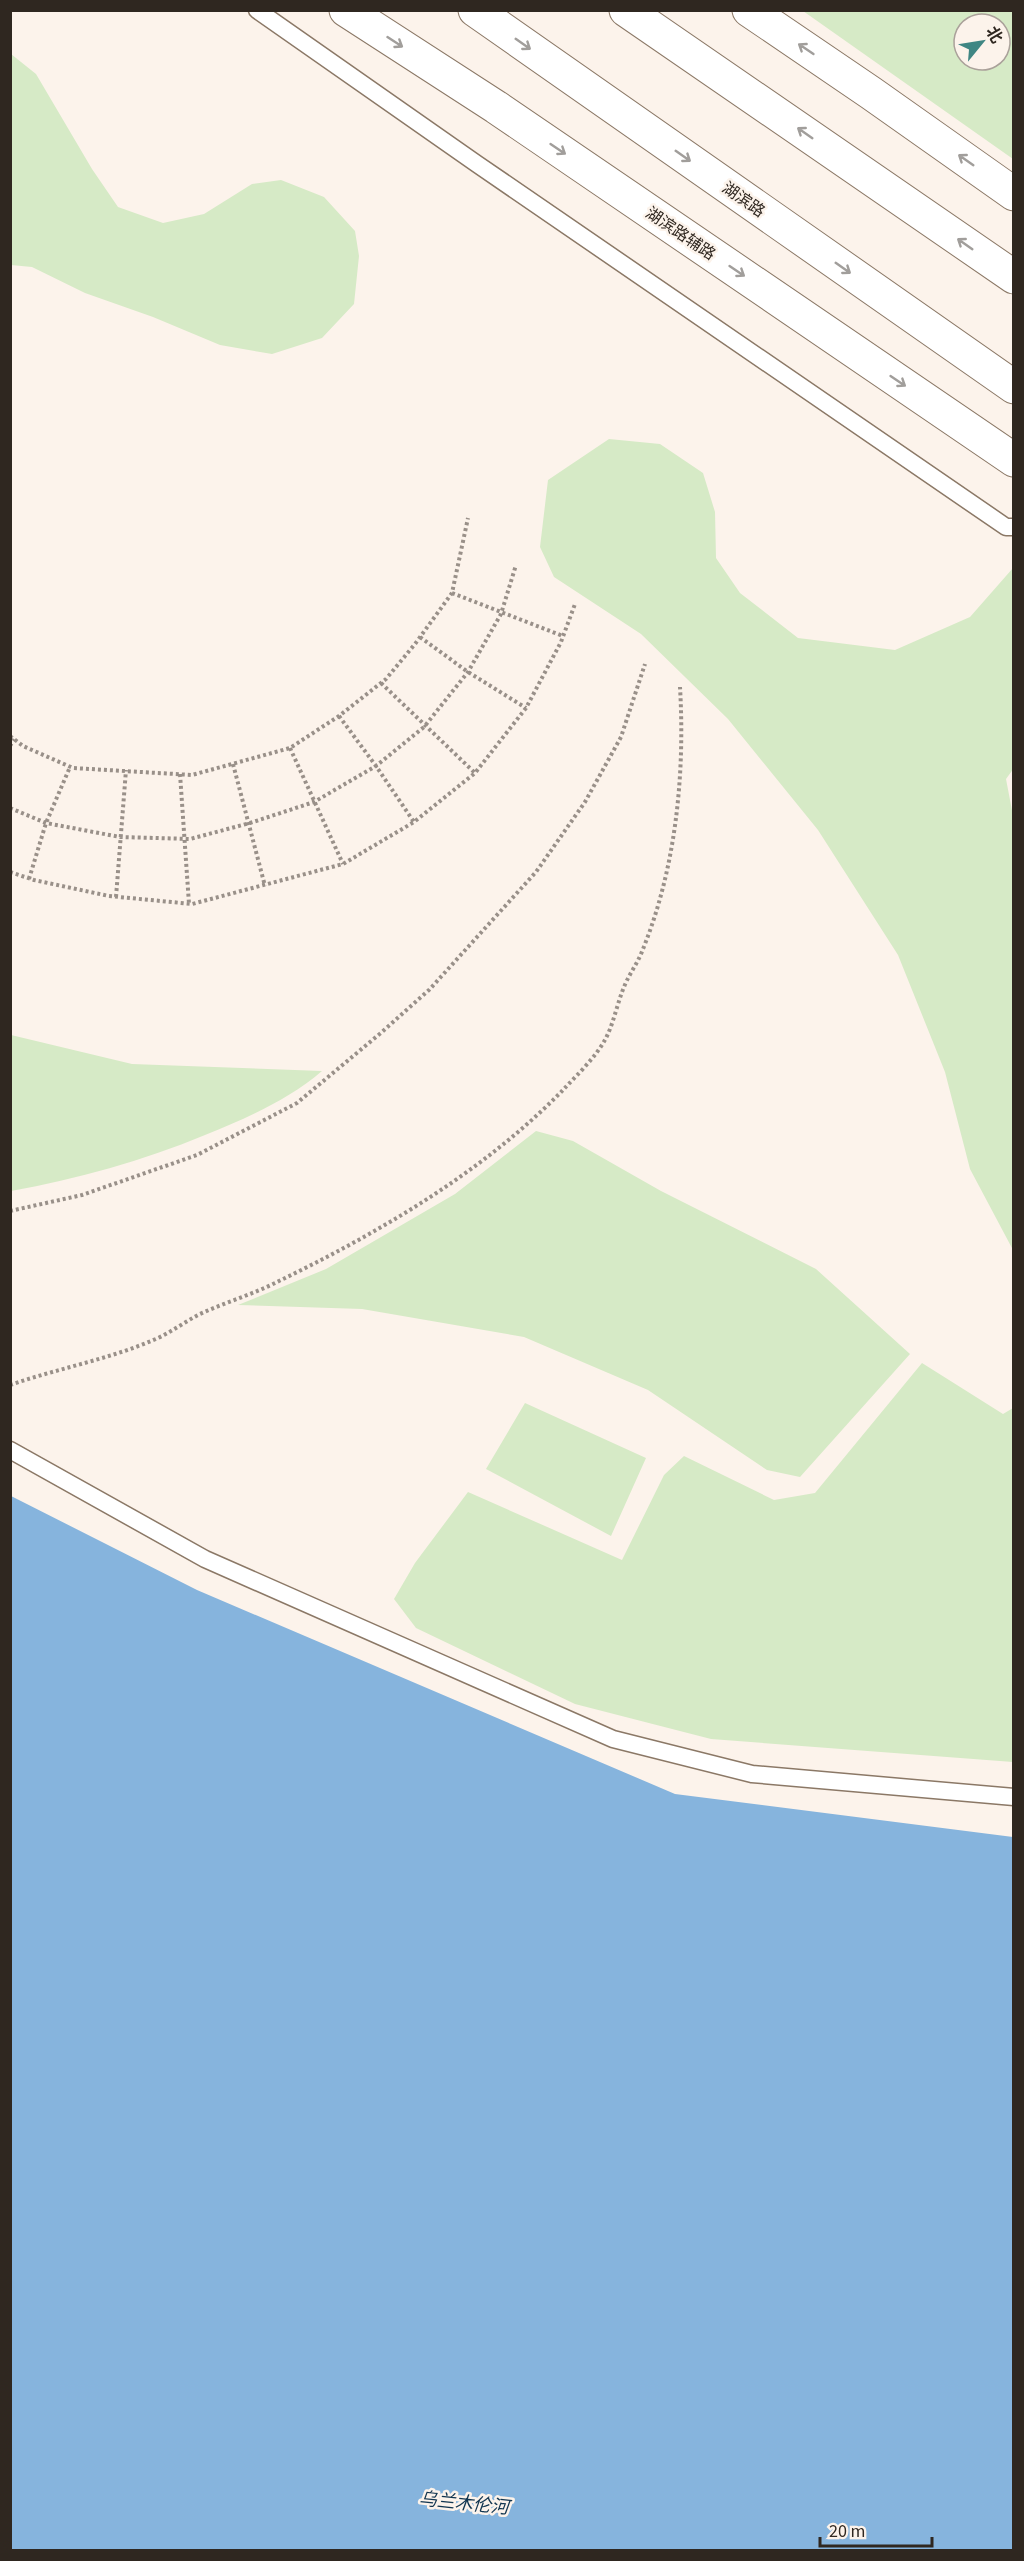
<svg xmlns="http://www.w3.org/2000/svg" width="1024" height="2561" viewBox="0 0 1024 2561" font-family="'Source Sans 3','Noto Sans SC',sans-serif">
	<style>
		.green { fill: #d6eac6; fill-rule: evenodd }
		.water { fill: #86b4dd }
		.lines { fill: none; stroke-linecap: round; stroke-linejoin: round }
		.service-casing { stroke: #8b7866; stroke-width: 19 }
		.tertiary-casing { stroke: #8b7866; stroke-width: 35 }
		.primary-casing { stroke: #8b7866; stroke-width: 35 }
		.path { stroke: #999089; stroke-width: 4; stroke-dasharray: 3 3; stroke-linecap: butt }
		.service { stroke: #fff; stroke-width: 16 }
		.tertiary { stroke: #fff; stroke-width: 33 }
		.primary { stroke: #fff; stroke-width: 33 }
		.oneway { stroke: #a19e9b }
		.labels { text-anchor: middle; stroke-width: 5; stroke-linejoin: round; paint-order: stroke }
		.street-label { font-size: 16px; fill: #2f2720; stroke: #fcf3eb }
		.water-label { font-size: 18px; font-style: italic; fill: #113550; stroke: #fcf3eb }
	</style>
	<rect width="100%" height="100%" fill="#fcf3eb"/>
	<path class="green" d="M803 11H1013V159ZM964 24H1000V60H964Z
		M11 54 36 74 92 169 118 207 163 223 204 214 252 184 281 180 324 197 355 231 359 256 354 304 322 338 272 354 220 345 153 317 85 293 32 267 11 265Z
		M609 439 660 444 703 473 715 512 716 558 740 593 798 638 895 650 970 617 1013 568 1014 768 1006 779 1014 821 1013 1250 970 1169 945 1072 898 955 818 830 728 719 641 634 554 577 540 547 548 480Z
		M11 1035 132 1064 322 1071C288 1100 247 1118 205 1135 142 1161 78 1179 11 1191Z
		M536 1131 573 1141 661 1191 816 1269 910 1354 800 1477 767 1470 648 1390 524 1337 362 1309 238 1305 326 1269 455 1194Z
		M922 1363 1003 1414 1013 1408V1762L711 1739 575 1704 416 1628 394 1599 415 1563 468 1492 622 1560 664 1475 684 1456 774 1500 815 1493Z
		M525 1403 646 1458 611 1536 486 1469Z"/>
	<path class="water" d="M11 1496 197 1590 675 1794 1013 1837V2550H11Z"/>
	<g class="lines">
		<defs>
			<path id="service" d="M257 10 477 164 1006 527H1014
				M10 1450 205 1559 613 1739 752 1774 1014 1797"/>
			<path id="tertiary" d="M346 10 496 107 1014 460
				M749 10 871 93 1014 194"/>
			<path id="primary" d="M475 10 1014 387
				M626 10 1014 277"/>
		</defs>
		<use href="#service" class="service-casing"/>
		<use href="#tertiary" class="tertiary-casing"/>
		<use href="#primary" class="primary-casing"/>
		<path class="path" d="M452 593 563 636
			M420 637 468 672 526 708
			M381 683 475 773
			M339 716 376 766 414 822
			M10 736 23 746 73 768 192 775 290 748 339 716 386 679 415 644 452 593 468 518
			M10 746 14 739
			M290 748 343 864
			M233 764 265 886
			M180 774 189 904
			M10 808 46 823 120 837 190 839 250 823 314 802 376 766 424 727 468 672 501 614 516 565
			M10 872 34 880 109 896 192 904 343 864 414 822 475 773 526 708 561 642 575 604
			M29 879 46 823 70 767
			M116 897 126 770
			M10 1211 82 1195 197 1155 297 1103 382 1032 429 990 536 872 585 802 621 737 645 664
			M10 1385C59 1368 111 1359 158 1338 173 1331 186 1321 200 1314 226 1302 254 1294 279 1281 380 1232 483 1172 562 1091 577 1075 596 1057 606 1038 614 1022 617 1004 624 987 629 974 638 963 643 949 676 867 685 774 680 687"/>
		<use href="#service" class="service"/>
		<use href="#tertiary" class="tertiary"/>
		<use href="#primary" class="primary"/>
	</g>
	<defs><path id="oneway-shaft" d="M-6 0H5M1.5-3L5.5 0L1.5 3" fill="none" stroke-width="1.6" stroke-linecap="round" stroke-linejoin="round" transform="scale(1.5)"/></defs>
	<g class="oneway">
		<use href="#oneway-shaft" transform="translate(395 42) rotate(33)"/>
		<use href="#oneway-shaft" transform="translate(523 44) rotate(35)"/>
		<use href="#oneway-shaft" transform="translate(806 49) rotate(-146)"/>
		<use href="#oneway-shaft" transform="translate(805 133) rotate(-145)"/>
		<use href="#oneway-shaft" transform="translate(558 149) rotate(34)"/>
		<use href="#oneway-shaft" transform="translate(683 156) rotate(35)"/>
		<use href="#oneway-shaft" transform="translate(966 160) rotate(-145)"/>
		<use href="#oneway-shaft" transform="translate(965 244) rotate(-145)"/>
		<use href="#oneway-shaft" transform="translate(843 268) rotate(35)"/>
		<use href="#oneway-shaft" transform="translate(737 271) rotate(34)"/>
		<use href="#oneway-shaft" transform="translate(898 381) rotate(34)"/>
	</g>
	<g class="labels">
		<g class="street-label">
			<text transform="translate(744 199) rotate(35)" y="6">湖滨路</text>
			<text transform="translate(681 233) rotate(34)" y="6">湖滨路辅路</text>
		</g>
		<g class="water-label">
			<text transform="translate(464 2503) rotate(6)" y="6">乌兰木伦河</text>
		</g>
	</g>
	<rect width="1024" height="2561" fill="none" stroke="#2f2720" stroke-width="24"/>
	<g transform="translate(982 42) rotate(60)"><circle r="28" fill="#fcf3eb" stroke="#aaa19a" stroke-width="1.5"/>
	<path d="M0-4.5L10 22L0 15L-10 22Z" fill="#3f8683"/>
	<text y="-9" font-size="16" font-weight="bold" text-anchor="middle" fill="#2f2720">北</text>
	</g>
	<path d="M820 2537v9h112v-9" fill="none" stroke="#2f2720" stroke-width="3"/>
	<text x="829" y="2537" font-size="18" fill="#2f2720" stroke="#fcf3eb" stroke-width="4.5" paint-order="stroke">20 m</text>
</svg>
